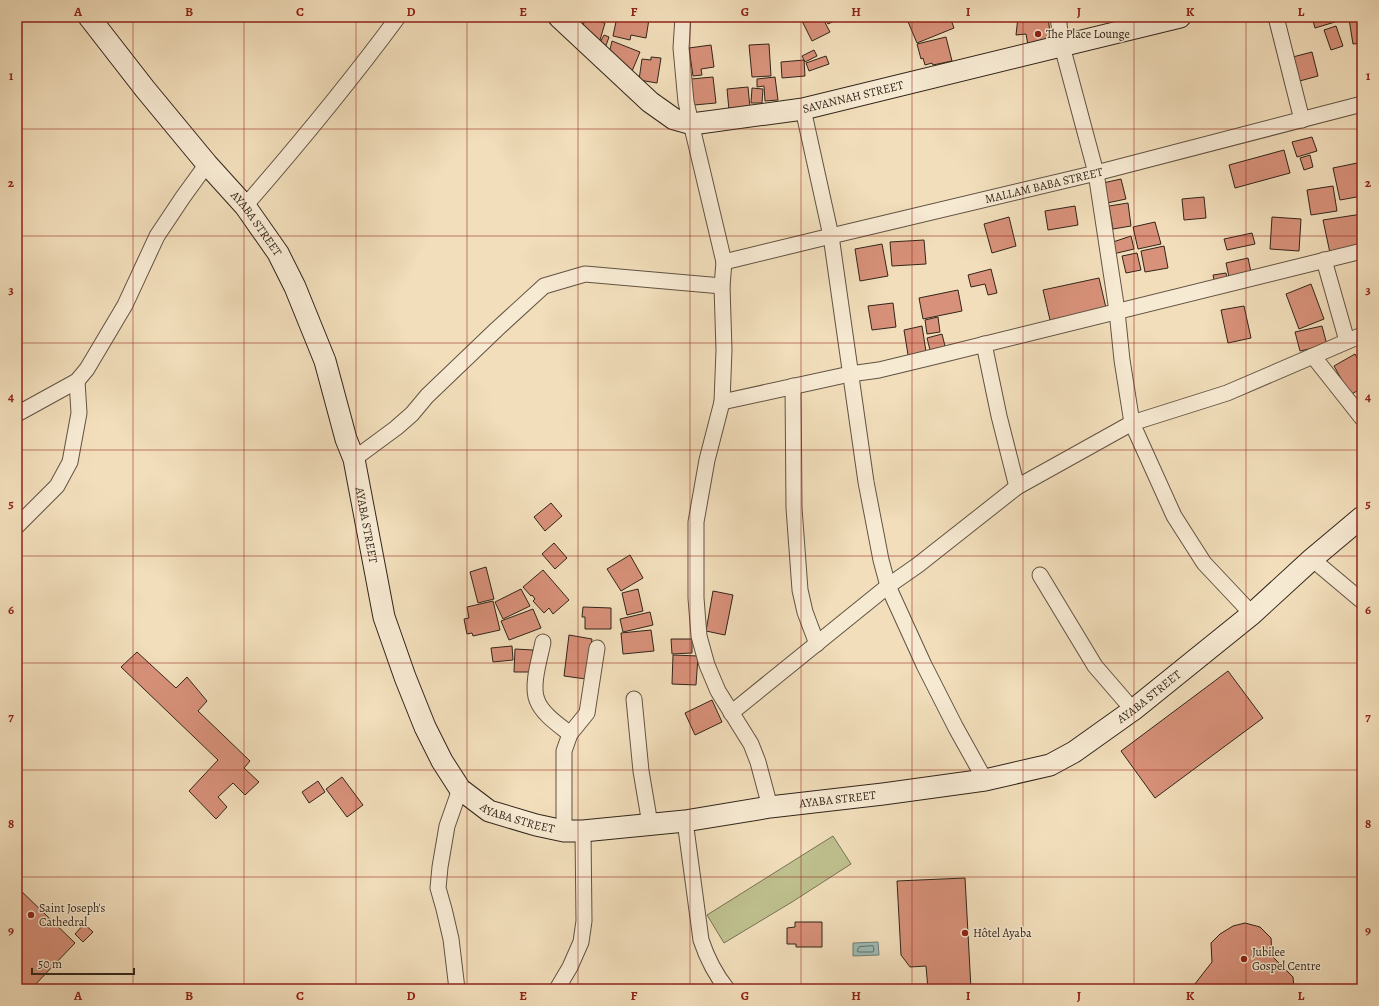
<svg xmlns="http://www.w3.org/2000/svg" width="1379" height="1006" viewBox="0 0 1379 1006" font-family="Alegreya,serif">
	<style>
		.green { fill: #bec08e; stroke: #787254 }
		.water { fill: #9cbbb6; stroke: #717f77 }
		.lines { fill: none; stroke-linecap: round; stroke-linejoin: round }
		.shore { stroke: #667068; stroke-width: 1 }
		.building { fill: #d8917a; stroke: #312519 }
		.street-casing { stroke: #615342; stroke-width: 17 }
		.secondary-casing { stroke: #312519; stroke-width: 23 }
		.street { stroke: #f7ead3; stroke-width: 15 }
		.secondary { stroke: #f7ead3; stroke-width: 21 }
		.grid { fill: none; stroke: #8f2418; stroke-width: 1; stroke-opacity: 0.55 }
		.poi-dot { fill: #8f2418; stroke: #f7ead3; stroke-width: 1.5 }
		.labels { text-anchor: middle; stroke-width: 3; stroke-linejoin: round; paint-order: stroke }
		.poi-label { font-size: 12px; fill: #312519; stroke: #f7ead3; text-anchor: start }
		.street-label { font-size: 12px; fill: #312519; stroke: #f7ead3 }
		.neatline { fill: none; stroke: #8f2418; stroke-width: 1.5 }
		.grid-label { font-size: 13px; text-anchor: middle; font-weight: bold; fill: #8f2418 }
	</style>
	<rect width="100%" height="100%" fill="#f2debb"/>
	<filter id="stains"><feTurbulence type="fractalNoise" baseFrequency=".005" numOctaves="4"/><feColorMatrix values="0 0 0 0 .2 0 0 0 0 .09 0 0 0 0 .02 0 0 0 .5 -.17"/></filter>
	<radialGradient id="worn" r=".72"><stop offset=".6" stop-color="#630" stop-opacity="0"/><stop offset="1" stop-color="#630" stop-opacity=".3"/></radialGradient>
	<path class="green" d="M833 836 851 864 792 902 724 943 707 915Z"/>
	<path class="water" d="M878 942 879 955 853 956V943Z"/>
	<g class="lines">
		<path class="shore" d="M873 946 874 949 873 952H859L857 951 859 947Z"/>
	</g>
	<path class="building" d="M585 17H597L596 21 605 23 600 40 581 36Z
		M617 17H640L649 19 646 38 631 35 630 40 613 36Z
		M800 17H822L830 32 812 41Z
		M824 17H836L833 18 834 21 828 24Z
		M906 17H950L954 28 917 43Z
		M1018 17H1048L1052 49 1029 51 1026 34 1016 35Z
		M1312 17H1333L1335 22 1315 28Z
		M1362 17V43L1353 44 1349 19Z
		M1336 26 1343 46 1331 50 1324 30Z
		M604 35 609 37 603 54 596 50Z
		M946 37 952 61 933 65 932 63 925 65 923 58 921 59 917 44Z
		M612 41 640 52 630 76 608 58Z
		M769 44 771 76 752 77 749 45Z
		M711 45 714 67 701 69 702 75 693 76 689 48Z
		M814 50 817 56 805 62 802 56Z
		M1312 52 1318 76 1296 82 1289 58Z
		M826 56 829 64 809 71 806 63Z
		M651 57 661 58 657 83 639 80 642 59 651 60Z
		M804 60 805 76 782 78 781 62Z
		M713 77 716 103 694 105 691 79Z
		M775 77 778 100 765 101 764 86 757 87V79Z
		M748 87 750 108 729 110 727 89Z
		M752 88 763 89 762 103H751Z
		M1312 137 1317 151 1297 157 1292 142Z
		M1284 150 1290 173 1235 188 1229 165Z
		M1310 155 1313 167 1304 170 1300 158Z
		M1362 162V196L1340 200 1333 168Z
		M1121 179 1126 199 1107 203 1103 183Z
		M1333 186 1337 211 1311 215 1307 190Z
		M1204 197 1206 218 1184 220 1182 199Z
		M1128 203 1131 226 1113 229 1109 206Z
		M1075 206 1078 225 1048 230 1045 211Z
		M1362 214V248L1330 253 1323 220Z
		M1009 217 1016 246 992 253 984 224Z
		M1272 217 1301 219 1299 251 1270 249Z
		M1155 222 1161 244 1138 249 1133 227Z
		M1252 233 1255 244 1227 250 1224 239Z
		M1131 236 1134 249 1113 254 1110 243Z
		M924 240 926 264 892 266 890 242Z
		M882 244 888 276 860 281 855 249Z
		M1164 246 1168 268 1145 272 1141 251Z
		M1137 253 1141 270 1126 273 1122 256Z
		M1248 258 1251 272 1229 277 1226 263Z
		M991 269 997 293 988 295 985 284 971 287 968 275Z
		M1226 273 1228 283 1215 285 1213 275Z
		M1099 278 1106 308 1050 320 1043 290Z
		M1311 284 1324 319 1299 329 1286 294Z
		M958 290 962 311 923 319 919 298Z
		M893 303 896 327 872 330 868 306Z
		M1244 306 1251 338 1228 343 1221 310Z
		M938 317 940 332 927 334 925 320Z
		M922 326 927 358 909 361 904 330Z
		M1322 326 1327 345 1300 351 1295 332Z
		M942 334 946 350 931 354 927 338Z
		M1355 354 1362 367V388L1350 395 1334 366Z
		M551 503 562 516 545 531 534 517Z
		M554 543 567 558 555 569 542 554Z
		M630 555 643 578 621 591 607 569Z
		M486 567 494 599 478 603 470 572Z
		M543 570 569 600 553 614 549 608 544 613 533 601 535 599 532 595 531 596 523 587Z
		M521 589 530 606 503 619 495 602Z
		M638 589 643 611 627 615 622 593Z
		M713 591 733 595 725 635 706 631Z
		M493 601 500 630 473 636 472 633 467 634 464 619 469 618 467 607Z
		M583 607 611 608V629H585V617H582Z
		M533 609 541 628 509 640 501 621Z
		M650 612 653 625 623 632 620 619Z
		M651 630 654 651 623 654 621 633Z
		M569 635 592 639 586 679 564 676Z
		M671 639H692V653L672 654Z
		M512 646 513 660 493 662 491 648Z
		M515 649 533 650V672H514Z
		M137 652 176 688 187 677 207 701 198 711 250 761 244 768 259 782 245 795 233 783 218 797 227 807 216 819 189 791 218 760 121 667Z
		M673 655 698 656 696 685 672 684Z
		M1228 671 1263 718 1155 798 1121 751Z
		M712 700 722 722 695 735 685 713Z
		M342 777 363 805 347 817 326 789Z
		M318 781 325 792 309 803 302 792Z
		M965 878 971 989H928L926 966 910 967 901 955 897 881Z
		M17 887 75 943 31 989H17Z
		M795 922H822V947H796V944H787V928L795 927Z
		M1245 923 1260 927 1271 938 1272 956 1293 977 1294 989H1191L1212 962 1211 943 1220 934 1233 926Z
		M84 924 93 932 83 942 75 934Z"/>
	<g class="lines">
		<defs>
			<g id="street">
				<path d="M683 17 681 48 686 102 724 262 722 286 724 350 722 402 707 460 696 522V598L699 636 707 665 718 691 751 744 758 762 770 807"/>
				<path d="M1058 17 1062 46 1096 173 1117 311 1122 360 1132 423 1174 516 1204 563 1252 614"/>
				<path d="M1276 17 1302 120"/>
				<path d="M803 109 831 236 866 482 881 560 888 586 924 665 956 728 985 780"/>
				<path d="M245 206C298 145 350 82 398 17"/>
				<path d="M1324 260 1347 341"/>
				<path id="s1" d="M724 262 831 236 1096 173 1362 104"/>
				<path d="M984 344 999 416 1017 487"/>
				<path d="M1313 356 1362 418"/>
				<path d="M793 386 794 508 800 590 805 612 817 644"/>
				<path d="M722 402 850 374 879 370 937 356 1362 251"/>
				<path d="M17 414 77 381 87 369 125 305 157 236 183 197 207 164"/>
				<path d="M354 459 396 428 412 414 427 396 497 329 544 286 585 274 722 286"/>
				<path d="M17 526 57 486 70 462 79 413 77 381"/>
				<path d="M1312 559 1362 601"/>
				<path d="M1040 575 1095 666 1133 710"/>
				<path d="M543 642C540 658 531 685 537 700 542 714 559 725 570 734"/>
				<path d="M634 699 641 771 650 824"/>
				<path d="M731 713 888 586 918 565 1017 487 1132 423 1227 393 1362 335"/>
				<path d="M685 821 701 940C707 958 715 974 727 989"/>
				<path d="M564 831V751L570 734 587 713 597 648"/>
				<path d="M457 989 451 939 444 909 438 888 440 867 447 826 460 789"/>
				<path d="M557 989 570 967 581 942 584 921 583 831"/>
			</g>
			<g id="secondary">
				<path id="s2" d="M89 17 145 89 207 164 245 206 278 253 295 287 325 361 346 439 354 459 384 617 405 677 425 727 442 761 460 789 489 811 536 825 564 831H583L685 821 770 807 883 794 985 780 1050 765 1074 752 1133 710 1252 614 1312 559 1362 517"/>
				<path id="s3" d="M559 17 650 102 674 119 692 124 803 109 1180 17"/>
			</g>
		</defs>
		<use href="#street" class="street-casing"/>
		<use href="#secondary" class="secondary-casing"/>
		<use href="#street" class="street"/>
		<use href="#secondary" class="secondary"/>
	</g>
	<path class="grid" d="M133 17V989M244 17V989M356 17V989M467 17V989M578 17V989M690 17V989M801 17V989M912 17V989M1023 17V989M1134 17V989M1246 17V989M17 129H1362M17 236H1362M17 343H1362M17 450H1362M17 556H1362M17 663H1362M17 770H1362M17 877H1362"/>
	<g class="poi-dot">
		<circle cx="1038" cy="34" r="4"/>
		<circle cx="31" cy="915" r="4"/>
		<circle cx="965" cy="933" r="4"/>
		<circle cx="1244" cy="959" r="4"/>
	</g>
	<g class="labels">
		<g class="poi-label">
			<text x="1046" y="38">The Place Lounge</text>
			<text x="39" y="912">Saint Joseph's<tspan x="39" dy="14">Cathedral</tspan></text>
			<text x="973" y="937">Hôtel Ayaba</text>
			<text x="1252" y="956">Jubilee<tspan x="1252" dy="14">Gospel Centre</tspan></text>
		</g>
		<g class="street-label">
			<text dy="4" stroke="none"><textPath href="#s3" startOffset="336">SAVANNAH STREET</textPath></text>
			<text dy="4" stroke="none"><textPath href="#s1" startOffset="329">MALLAM BABA STREET</textPath></text>
			<text dy="4" stroke="none"><textPath href="#s2" startOffset="266">AYABA STREET</textPath></text>
			<text dy="4" stroke="none"><textPath href="#s2" startOffset="590">AYABA STREET</textPath></text>
			<text dy="4" stroke="none"><textPath href="#s2" startOffset="1598">AYABA STREET</textPath></text>
			<text dy="4" stroke="none"><textPath href="#s2" startOffset="1262">AYABA STREET</textPath></text>
			<text dy="4" stroke="none"><textPath href="#s2" startOffset="938">AYABA STREET</textPath></text>
		</g>
	</g>
	<rect width="1379" height="1006" fill="none" stroke="#f2debb" stroke-width="44"/>
	<path d="M32 968v6h102v-6" fill="none" stroke="#312519" stroke-width="2"/>
	<text x="38" y="968" font-size="12" fill="#312519" stroke="#f7ead3" stroke-width="3" paint-order="stroke">50 m</text>
	<rect x="22" y="22" width="1335" height="962" class="neatline"/>
	<g class="grid-label">
		<text x="78" y="16">A</text>
		<text x="189" y="16">B</text>
		<text x="300" y="16">C</text>
		<text x="411" y="16">D</text>
		<text x="523" y="16">E</text>
		<text x="634" y="16">F</text>
		<text x="745" y="16">G</text>
		<text x="856" y="16">H</text>
		<text x="968" y="16">I</text>
		<text x="1079" y="16">J</text>
		<text x="1190" y="16">K</text>
		<text x="1301" y="16">L</text>
		<text x="11" y="80">1</text>
		<text x="1368" y="80">1</text>
		<text x="11" y="187">2</text>
		<text x="1368" y="187">2</text>
		<text x="11" y="294">3</text>
		<text x="1368" y="294">3</text>
		<text x="11" y="401">4</text>
		<text x="1368" y="401">4</text>
		<text x="11" y="508">5</text>
		<text x="1368" y="508">5</text>
		<text x="11" y="614">6</text>
		<text x="1368" y="614">6</text>
		<text x="11" y="721">7</text>
		<text x="1368" y="721">7</text>
		<text x="11" y="828">8</text>
		<text x="1368" y="828">8</text>
		<text x="11" y="935">9</text>
		<text x="1368" y="935">9</text>
		<text x="78" y="1000">A</text>
		<text x="189" y="1000">B</text>
		<text x="300" y="1000">C</text>
		<text x="411" y="1000">D</text>
		<text x="523" y="1000">E</text>
		<text x="634" y="1000">F</text>
		<text x="745" y="1000">G</text>
		<text x="856" y="1000">H</text>
		<text x="968" y="1000">I</text>
		<text x="1079" y="1000">J</text>
		<text x="1190" y="1000">K</text>
		<text x="1301" y="1000">L</text>
	</g>
	<rect width="100%" height="100%" filter="url(#stains)"/>
	<rect width="100%" height="100%" fill="url(#worn)"/>
</svg>
